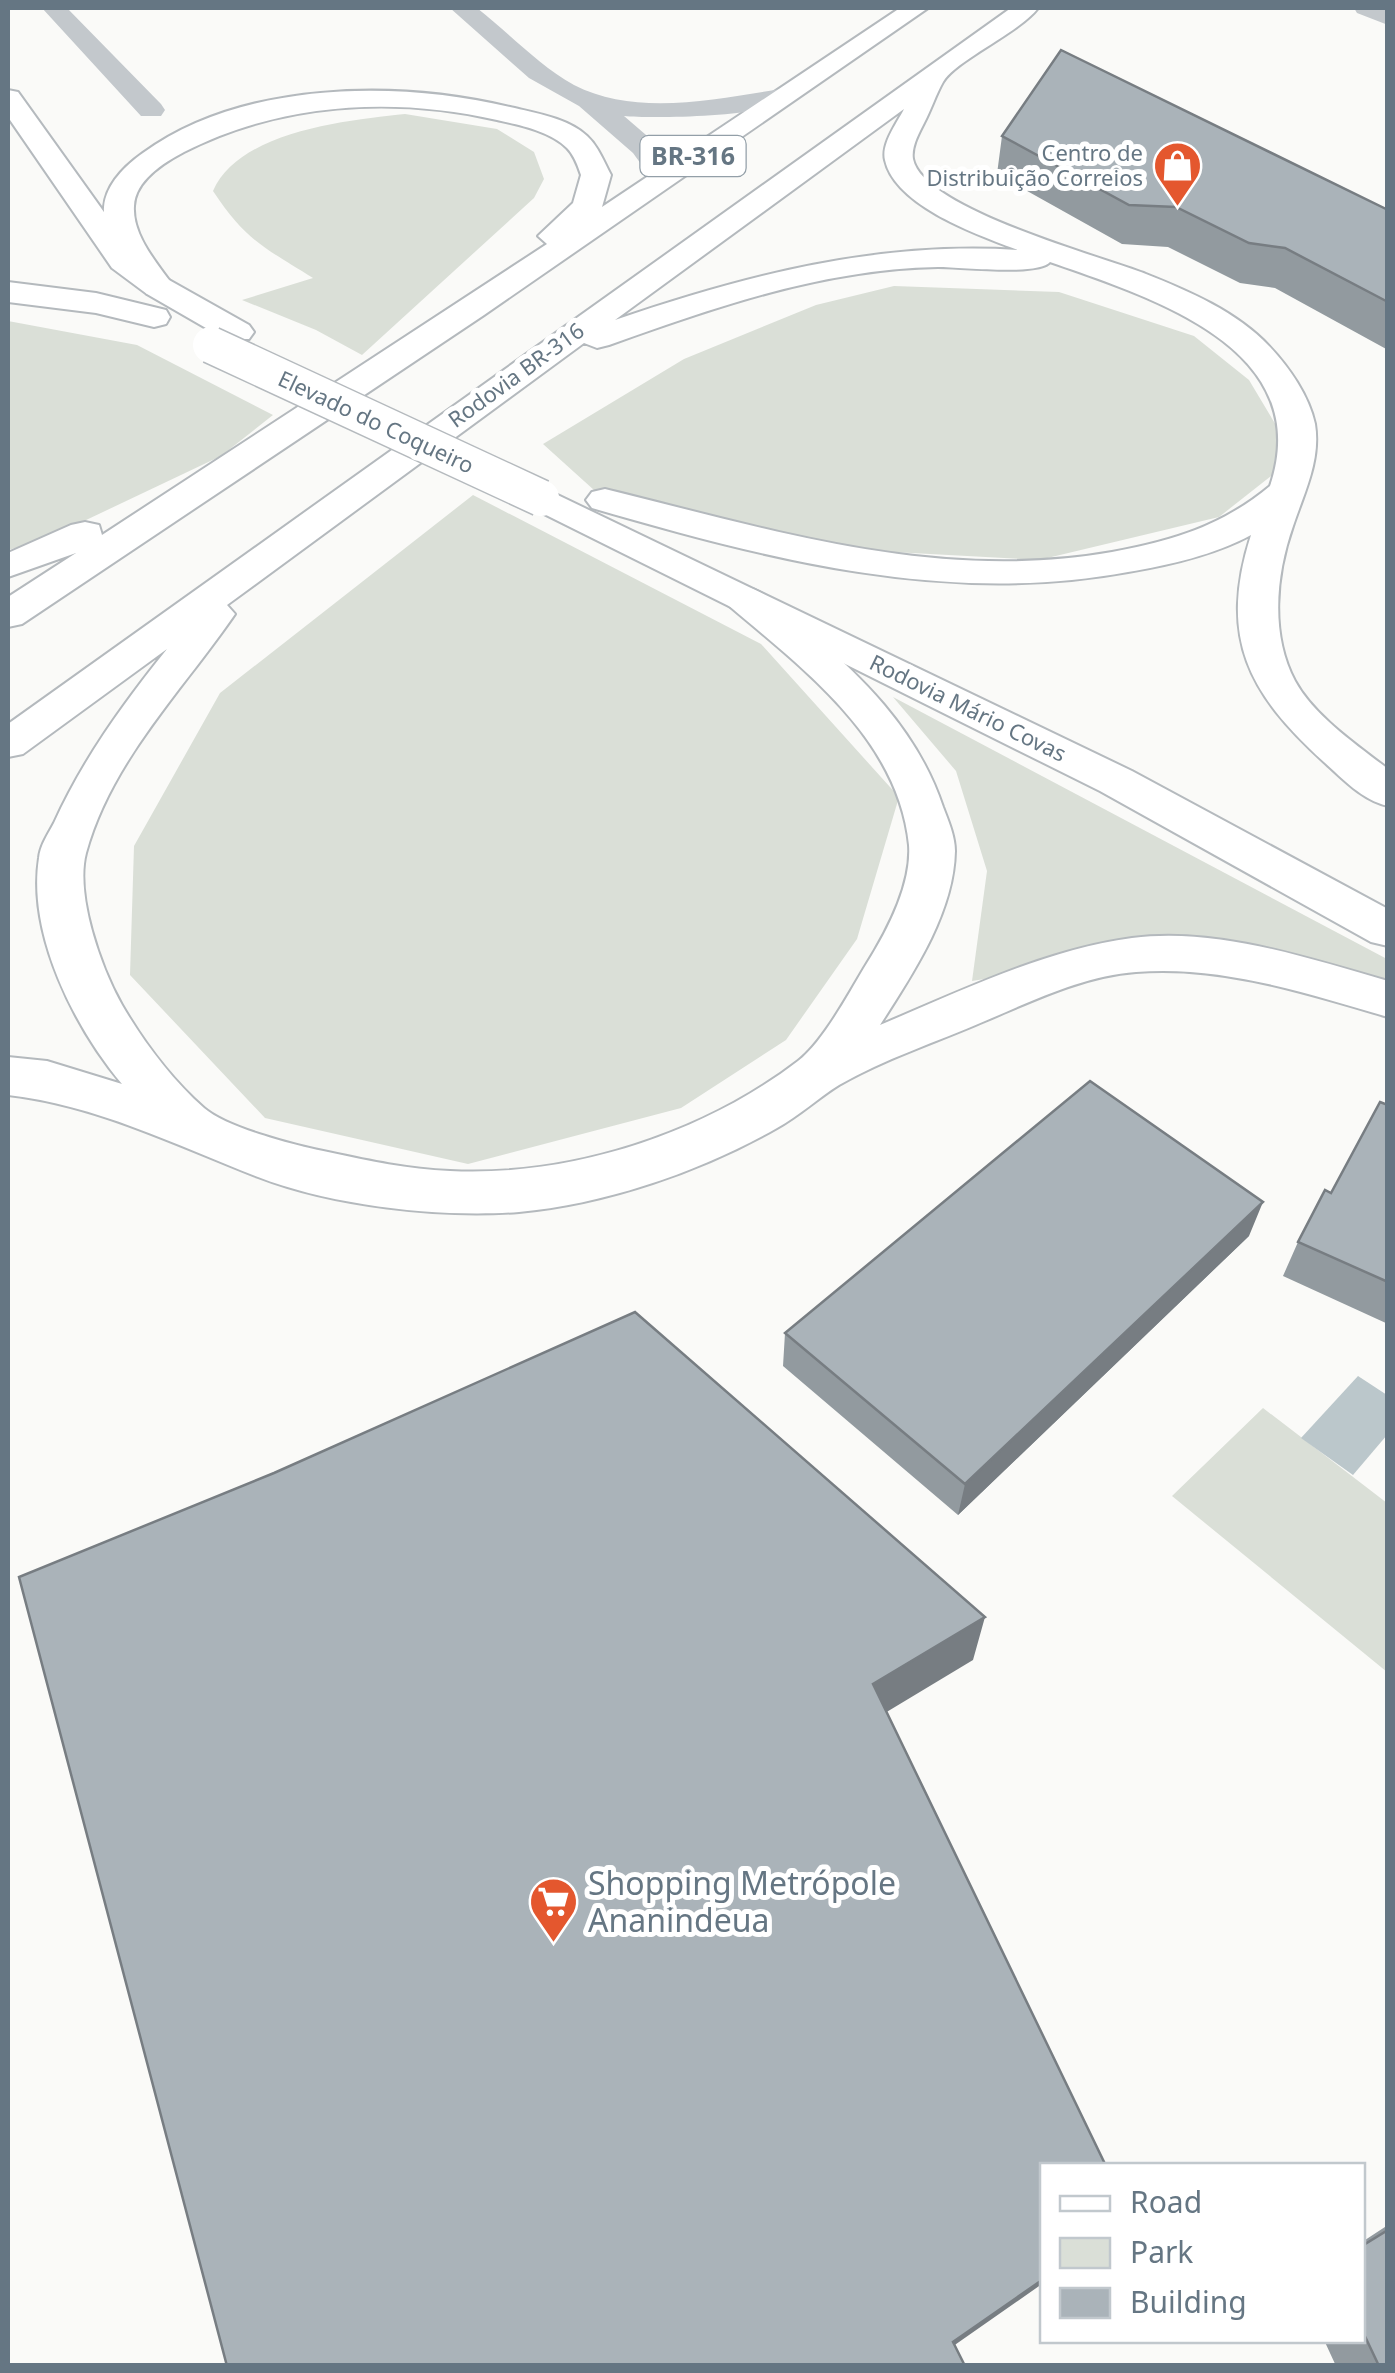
<svg xmlns="http://www.w3.org/2000/svg" width="1395" height="2373" viewBox="0 0 1395 2373" font-family="'Noto Sans',sans-serif">
	<style>
		.green { fill: #dadfd7 }
		.water { fill: #bbc7cb }
		.lines { fill: none; stroke-linecap: round; stroke-linejoin: round }
		.primary-casing { stroke: #b5babe; stroke-width: 4 }
		.highway-casing { stroke: #b4b9bd; stroke-width: 4 }
		.street { fill: #c3c8cc; fill-rule: evenodd }
		.primary { fill: #fff; fill-rule: evenodd }
		.highway { fill: #fff; fill-rule: evenodd }
		.primary-bridge-casing { stroke: #b5babe; stroke-width: 39; stroke-linecap: butt }
		.primary-bridge { stroke: #fff; stroke-width: 36 }
		.wall { fill: #929a9f }
		.shaded-wall { fill: #777d82 }
		.building { fill: #aab3b9; stroke: #777d82; stroke-width: 2.5 }
		.labels { text-anchor: middle; stroke-width: 10; stroke-linejoin: round; paint-order: stroke }
		.far-poi-label { font-size: 22px; fill: #657683; stroke: #fff; text-anchor: end }
		.far-street-label { font-size: 22px; fill: #657683; stroke: #fff }
		.shield { fill: #fff; stroke: #939fa8; stroke-width: 2.5 }
		.shield-label { font-size: 25px; font-weight: bold; fill: #657683 }
		.near-poi-label { font-size: 32px; fill: #657683; stroke: #fff; text-anchor: start }
	</style>
	<rect width="100%" height="100%" fill="#fafaf8"/>
	<path class="green" d="M405 114 497 129 534 152 544 179 534 198 362 355 316 330 242 300 313 278C264 247 247 242 213 191 239 131 348 120 405 114Z
		M894 286 1059 292 1194 336 1249 380 1295 457 1219 517 1039 560 893 552 805 539 605 500 543 444 684 359 816 305Z
		M8 321 137 345 273 415 221 456 44 540 8 550Z
		M473 495 761 644 899 797 857 939 786 1040 681 1108 468 1164 265 1118 130 975 134 846 220 693Z
		M893 697 1387 959V988L1133 955 972 981 987 871 956 771Z
		M1263 1408 1387 1503V1672L1172 1496Z"/>
	<path class="water" d="M1358 1376 1387 1395V1435L1353 1475 1301 1438Z"/>
	<g class="lines">
		<defs>
			<path id="primary" d="M8 90 18 92 134 254 169 280 249 325 254 332 249 339H225L147 294 112 268 8 117Z
				M541 487 1132 771 1388 909V946L1371 942 1100 791 528 506 522 498 528 490Z"/>
			<path id="highway" d="M900 8H928L484 315 22 624 8 627V597L76 553 8 577V553L71 525 85 522 99 525 102 535 547 244 538 236 573 203 581 175C578 166 574 155 567 148 550 131 519 125 497 120 392 96 280 103 184 152 163 163 135 181 134 206 132 236 158 264 174 287L169 294H147C130 269 102 238 104 207 106 184 126 165 143 153 242 81 396 80 510 107 535 113 568 118 587 136 598 146 604 162 611 175L602 207Z
				M1011 8H1038C1019 33 956 60 943 82 936 94 931 110 924 123 919 133 911 147 913 159 923 209 1100 256 1146 274 1189 291 1237 312 1269 346 1289 367 1309 396 1315 424 1321 460 1304 493 1293 526 1276 574 1270 634 1295 681 1314 716 1357 745 1388 769V806C1362 800 1343 779 1324 762 1249 694 1218 638 1251 535 1214 555 1170 565 1128 572 945 606 768 559 592 508L586 500 592 492 605 489C773 530 937 583 1112 552 1172 541 1222 526 1270 486 1317 347 1149 297 1050 262 1039 276 960 267 938 267 824 269 715 307 609 345L597 348 584 343 227 605 235 614C183 690 111 761 86 853 75 895 101 968 122 1005 143 1041 172 1080 204 1108 227 1128 297 1146 328 1152 369 1161 408 1169 450 1171 570 1177 703 1134 798 1061 822 1043 848 995 864 968 885 935 912 886 909 845 898 738 802 668 727 604L721 596 727 588C757 580 776 605 798 623 860 674 917 729 943 807 948 820 955 836 955 851 954 913 912 975 880 1025 961 991 1044 950 1132 938 1217 927 1307 958 1388 981V1017C1306 993 1221 965 1136 972 1083 976 1032 1001 985 1021 937 1042 884 1059 839 1085 818 1098 799 1116 777 1128 702 1171 606 1204 519 1212 440 1218 333 1206 258 1177 176 1145 96 1105 8 1095V1057L47 1061 122 1084C75 1028 27 934 39 858 40 846 48 834 54 823 83 759 123 704 167 649L23 754 8 757V724ZM904 109C897 123 881 144 885 160 895 206 978 235 1018 250 878 241 746 275 615 320Z
				M8 282 96 293 166 310 170 317 166 324 154 327 96 313 8 302Z"/>
		</defs>
		<use href="#primary" class="primary-casing"/>
		<use href="#highway" class="highway-casing"/>
		<path class="street" d="M42 8H67L161 104 165 110 161 116H141Z
			M450 8H477C509 33 538 65 574 85 636 117 716 99 781 89L795 97C778 117 653 119 624 116L653 141 679 176 674 182H654L633 153 579 106 529 78Z
			M1354 8H1388V25L1357 13Z"/>
		<use href="#primary" class="primary"/>
		<use href="#highway" class="highway"/>
		<defs>
			<path id="primary-bridge" d="M211 345 541 498"/>
		</defs>
		<use href="#primary-bridge" class="primary-bridge-casing"/>
		<use href="#primary-bridge" class="primary-bridge"/>
	</g>
	<path class="wall" d="M1002 136 1388 210V350L1275 288 1240 283 1168 247 1122 244 997 174Z
		M1388 1105V1324L1283 1276 1298 1242Z
		M1249 1236 958 1515 783 1366 785 1333Z
		M1388 2225V2366H1336L1324 2340H1362V2242Z"/>
	<path class="shaded-wall" d="M1263 1202 1249 1236 958 1515 965 1484Z
		M985 1617 973 1660 865 1725 873 1684Z
		M1042 2280V2284L939 2356 953 2342Z"/>
	<path class="building" d="M1061 50 1388 210V302L1285 248 1249 243 1176 207 1129 205 1002 136Z
		M1090 1081 1263 1202 965 1484 785 1333Z
		M1380 1102 1388 1105V1282L1298 1242 1325 1190 1331 1193Z
		M635 1312 985 1617 873 1684 1106 2166H1042V2280L953 2342 965 2366H227L19 1577 274 1473Z
		M1388 2230V2366H1379L1362 2330V2246Z"/>
	<defs>
		<symbol id="shop-pin" viewBox="-11 -11 22 30"><path d="M0 17L-7.5 6A9.5 9.5 0 1 1 7.5 6Z" fill="#e4572e" stroke="#fff"/><path d="M-5-2.5h2.3a2.7 3.5 0 0 1 5.4 0H5L5.5 6h-11ZM-1.5-2.5h3a1.5 2.3 0 0 0-3 0Z" fill="#fff"/></symbol>
		<symbol id="supermarket-pin" viewBox="-11 -11 22 30"><path d="M0 17L-7.5 6A9.5 9.5 0 1 1 7.5 6Z" fill="#e4572e" stroke="#fff"/><path d="M-6-5.5h2.5l.6 2H6L4.5 2H-2.5L-4.4-4H-6ZM-1.5 3.2a1.3 1.3 0 1 0 .1 0ZM3 3.2a1.3 1.3 0 1 0 .1 0Z" fill="#fff"/></symbol>
	</defs>
	<g fill-rule="evenodd">
		<use href="#shop-pin" x="1150" y="138" width="55" height="75"/>
		<use href="#supermarket-pin" x="526" y="1874" width="55" height="75"/>
	</g>
	<g class="labels">
		<g class="far-poi-label">
			<text x="1143" y="161">Centro de<tspan x="1143" dy="25">Distribuição Correios</tspan></text>
		</g>
		<g class="far-street-label">
			<text transform="translate(516 375) rotate(-36)" y="8">Rodovia BR-316</text>
			<text transform="translate(376 422) rotate(25)" y="8">Elevado do Coqueiro</text>
			<text transform="translate(968 708) rotate(26)" y="8">Rodovia Mário Covas</text>
		</g>
		<rect class="shield" x="640.5" y="136" width="105" height="40" rx="8"/>
		<g class="shield-label">
			<text x="693" y="165">BR-316</text>
		</g>
		<g class="near-poi-label">
			<text x="588" y="1895">Shopping Metrópole<tspan x="588" dy="37">Ananindeua</tspan></text>
		</g>
	</g>
	<rect width="1395" height="2373" fill="none" stroke="#657683" stroke-width="20"/>
	<rect x="1040" y="2163" width="325" height="180" fill="#ffffff" stroke="#c1c8cd" stroke-width="2.5"/>
	<rect x="1060" y="2196" width="50" height="15" fill="#ffffff" stroke="#c1c8cd" stroke-width="2.5"/>
	<text x="1130" y="2213" font-size="30" fill="#657683">Road</text>
	<rect x="1060" y="2238" width="50" height="30" fill="#dadfd7" stroke="#c1c8cd" stroke-width="2.5"/>
	<text x="1130" y="2263" font-size="30" fill="#657683">Park</text>
	<rect x="1060" y="2288" width="50" height="30" fill="#aab3b9" stroke="#c1c8cd" stroke-width="2.5"/>
	<text x="1130" y="2313" font-size="30" fill="#657683">Building</text>
</svg>
